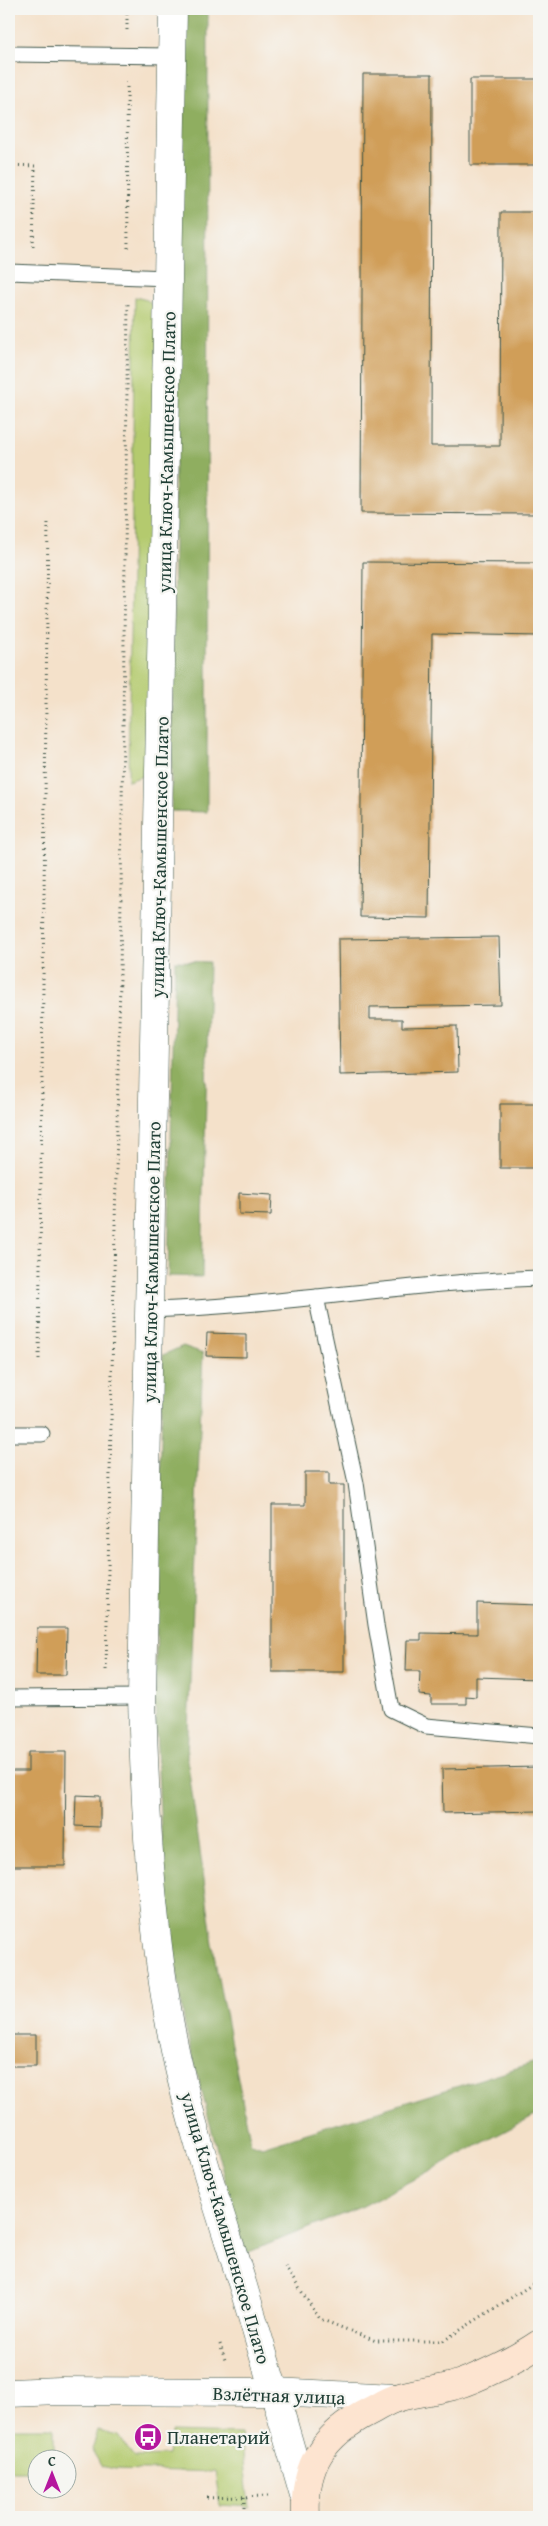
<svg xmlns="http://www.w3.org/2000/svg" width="548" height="2526" viewBox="0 0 548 2526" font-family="'Gentium Book Plus',serif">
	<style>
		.green { fill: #b4ca6e; stroke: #6a8451 }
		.forest { fill: #8fae61; stroke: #57764a }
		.building { fill: #d09e59 }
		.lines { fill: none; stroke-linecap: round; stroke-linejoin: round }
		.service-casing { stroke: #3f564a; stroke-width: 17 }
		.minor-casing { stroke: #3f564a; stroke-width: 29 }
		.tertiary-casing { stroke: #3f564a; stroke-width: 29 }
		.secondary-casing { stroke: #3f564a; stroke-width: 29 }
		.path { stroke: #3f564a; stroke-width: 3; stroke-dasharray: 1 4; stroke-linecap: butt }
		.service { stroke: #fff; stroke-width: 15 }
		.minor { stroke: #fff; stroke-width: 28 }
		.tertiary { stroke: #fff; stroke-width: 28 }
		.secondary { stroke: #fde4d0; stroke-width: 28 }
		.labels { text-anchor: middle; stroke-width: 4.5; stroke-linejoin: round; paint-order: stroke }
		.street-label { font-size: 19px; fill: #1f3d34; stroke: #f6f6f2 }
		.poi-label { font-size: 19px; fill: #1f3d34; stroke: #f6f6f2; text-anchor: start }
	</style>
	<rect width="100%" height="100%" fill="#f6f6f2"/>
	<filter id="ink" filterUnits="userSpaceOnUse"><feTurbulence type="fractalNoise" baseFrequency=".02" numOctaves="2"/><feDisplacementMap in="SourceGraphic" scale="10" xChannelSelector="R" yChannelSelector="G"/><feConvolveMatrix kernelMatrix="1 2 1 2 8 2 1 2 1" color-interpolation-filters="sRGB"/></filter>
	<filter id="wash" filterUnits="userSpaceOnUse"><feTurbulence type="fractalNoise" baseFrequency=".0096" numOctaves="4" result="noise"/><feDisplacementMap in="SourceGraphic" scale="20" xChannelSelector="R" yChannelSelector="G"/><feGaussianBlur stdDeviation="1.12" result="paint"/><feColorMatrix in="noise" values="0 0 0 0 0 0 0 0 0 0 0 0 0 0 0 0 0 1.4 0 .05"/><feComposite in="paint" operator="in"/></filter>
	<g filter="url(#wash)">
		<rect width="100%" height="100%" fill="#f4e1ca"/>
		<path class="green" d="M135 297 147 300 158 309 149 774 128 781Z
			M9 2428H54V2452L51 2458H38L37 2471H9Z
			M98 2431 118 2435 134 2457 168 2456 171 2432 241 2434 249 2507 220 2505 215 2472 115 2469 101 2466 92 2449Z"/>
		<path class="forest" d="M180 9H208L207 812 171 811Z
			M175 961 209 962 202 1277 168 1276Z
			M183 1346 203 1353 187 1757 217 1973 251 2144 262 2147 539 2061V2113L363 2206 244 2254 185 2027 163 1875 155 1706 163 1355Z"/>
		<g id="blocks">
			<path class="building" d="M363 74H432L431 446H500L501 212H539V514L361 513Z
				M470 79H539V165H470Z
				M363 562 539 563V636L432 634 429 918 360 917Z
				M499 937 501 1005 370 1007V1019H402V1027L457 1026 458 1072 340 1075 338 939Z
				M500 1104H539V1168H500Z
				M239 1193 272 1195 271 1215 239 1214Z
				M207 1333 246 1334V1357L206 1356Z
				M305 1472H329V1485H344V1672H272V1505H305Z
				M477 1603 539 1605V1679L476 1677V1697L466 1696V1704H431V1696L419 1695 420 1671H406L407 1640H421V1633L477 1634Z
				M37 1628H67L66 1675H36Z
				M28 1752H66L65 1866H9V1771H28Z
				M539 1767V1811L443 1813 442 1769Z
				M76 1795 100 1796V1827L75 1826Z
				M539 2028V2048L538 2049 535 2029Z
				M9 2035H36V2066H9Z"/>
		</g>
	</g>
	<g filter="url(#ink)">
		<use href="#blocks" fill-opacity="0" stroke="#3f564a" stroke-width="1"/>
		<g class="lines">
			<defs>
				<path id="service" d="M9 54 171 56
					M9 272 168 278
					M316 1297 356 1483 376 1625 391 1709 426 1726 539 1736
					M149 1310C280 1306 409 1282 539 1278
					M9 1434H42
					M9 1698 142 1697"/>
				<path id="minor" d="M9 2393 60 2391 274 2392 395 2398"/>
				<path id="tertiary" d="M173 9 142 1697C145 1806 150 1917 170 2025 186 2113 216 2200 243 2286 264 2356 284 2425 304 2495"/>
				<path id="secondary" d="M306 2517C303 2465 323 2435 370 2411 378 2407 388 2400 397 2398 415 2392 435 2391 453 2386 479 2378 517 2359 539 2344"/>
			</defs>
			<use href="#service" class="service-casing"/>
			<use href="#minor" class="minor-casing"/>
			<use href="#tertiary" class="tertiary-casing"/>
			<use href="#secondary" class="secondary-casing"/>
			<path class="path" d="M127 9V31
				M127 82 128 251
				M9 165 35 166 33 247
				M39 1359 48 519
				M106 1670 120 979 128 302
				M285 2267 320 2319 376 2341H443L539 2280
				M220 2344 225 2360
				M244 2497V2517
				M207 2498 268 2496"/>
			<use href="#service" class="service"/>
			<use href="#minor" class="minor"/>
			<use href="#tertiary" class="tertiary"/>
			<use href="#secondary" class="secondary"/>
		</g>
	</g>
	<defs>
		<symbol id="bus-disc" viewBox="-11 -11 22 22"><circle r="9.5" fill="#b5179e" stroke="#f6f6f2"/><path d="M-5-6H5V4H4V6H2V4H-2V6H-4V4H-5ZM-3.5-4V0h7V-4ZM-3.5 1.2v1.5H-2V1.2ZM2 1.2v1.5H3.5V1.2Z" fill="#fff"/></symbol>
	</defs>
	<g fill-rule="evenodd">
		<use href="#bus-disc" x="132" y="2421" width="32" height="32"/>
	</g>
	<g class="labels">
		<g class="street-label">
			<text transform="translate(166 452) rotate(-89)" y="7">улица Ключ-Камышенское Плато</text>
			<text transform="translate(159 857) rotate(-89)" y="7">улица Ключ-Камышенское Плато</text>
			<text transform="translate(151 1262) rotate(-89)" y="7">улица Ключ-Камышенское Плато</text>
			<text transform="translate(226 2228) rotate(74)" y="7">улица Ключ-Камышенское Плато</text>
			<text transform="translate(279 2395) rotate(2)" y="7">Взлётная улица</text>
		</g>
		<g class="poi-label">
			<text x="167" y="2444">Планетарий</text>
		</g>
	</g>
	<rect width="548" height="2526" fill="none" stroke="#f6f6f2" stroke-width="30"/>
	<g transform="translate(52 2474)"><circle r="24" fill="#f6f6f2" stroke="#a0aca6"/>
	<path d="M0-4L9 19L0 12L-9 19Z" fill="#b5179e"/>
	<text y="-8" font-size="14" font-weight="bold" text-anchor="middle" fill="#1f3d34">С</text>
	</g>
</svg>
